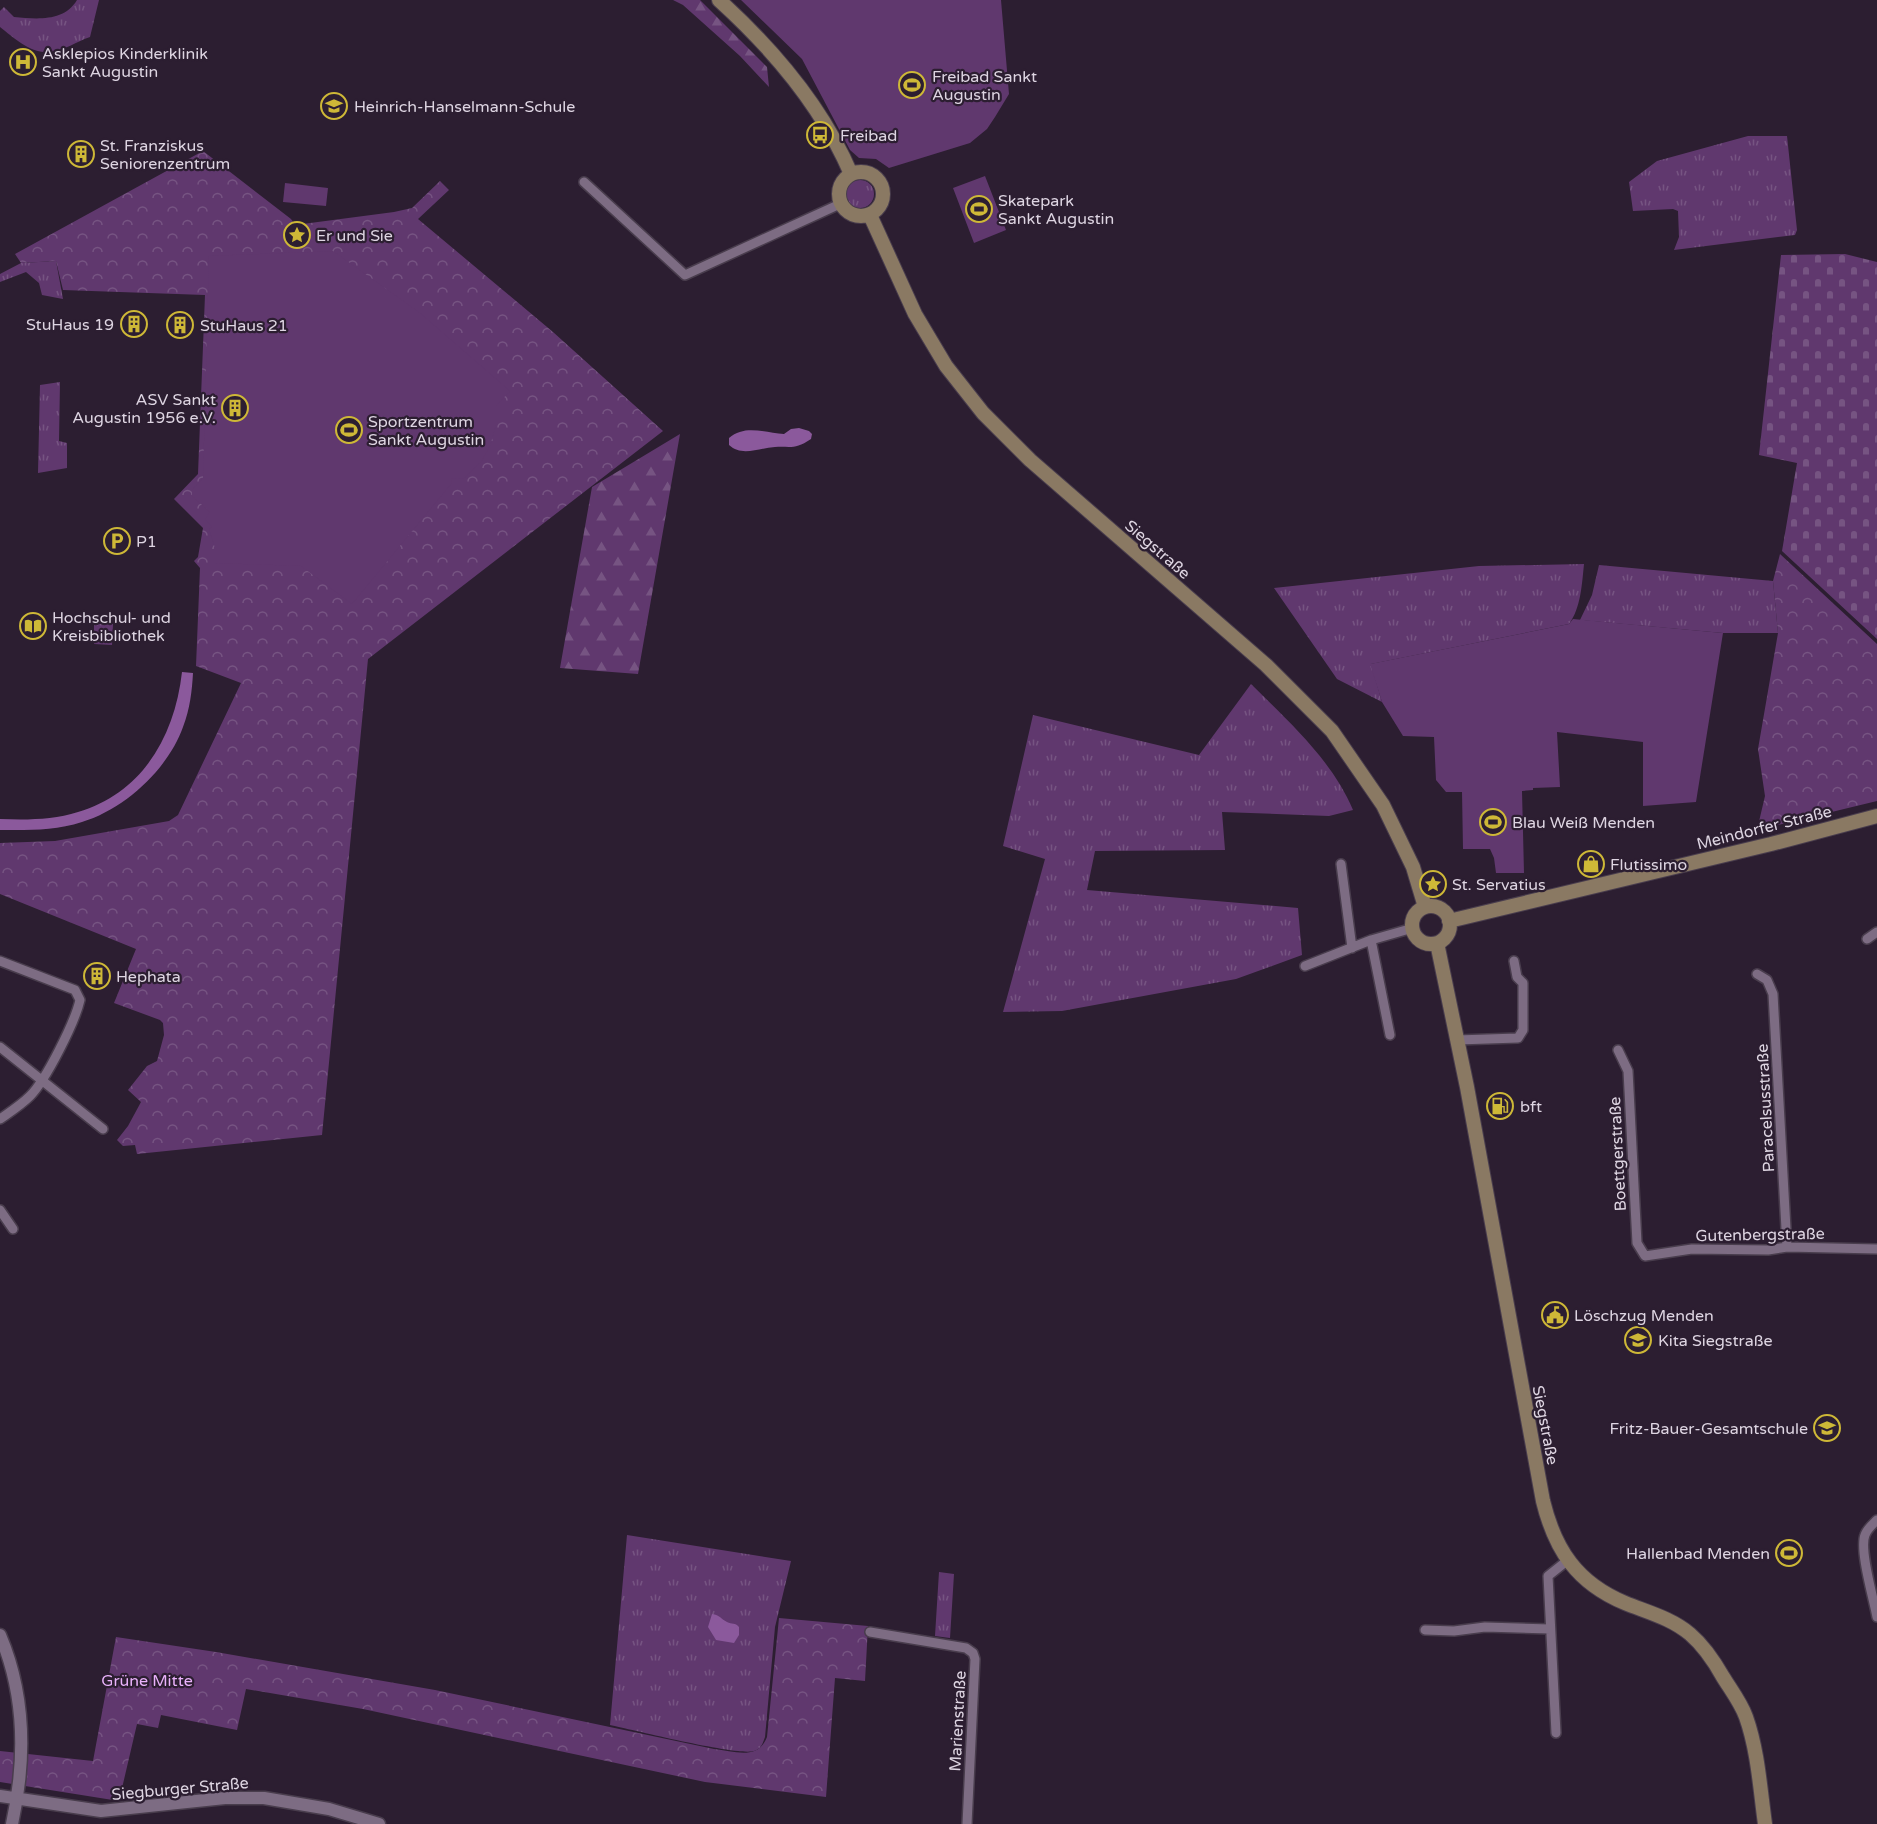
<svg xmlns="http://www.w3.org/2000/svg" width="1877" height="1824" viewBox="0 0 1877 1824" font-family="'Varela Round',sans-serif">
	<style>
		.grass { fill: url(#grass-tufts) }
		.forest { fill: url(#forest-firs) }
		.cemetery { fill: url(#cemetery-stones) }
		.park { fill: url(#park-crowns) }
		.garden { fill: #60386e }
		.water { fill: #8b599c }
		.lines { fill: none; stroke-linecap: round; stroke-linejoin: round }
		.minor-casing { stroke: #493d4d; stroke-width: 12 }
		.tertiary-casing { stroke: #493d4d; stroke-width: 15 }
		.secondary-casing { stroke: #493d4d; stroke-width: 16 }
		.minor { stroke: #7d6c83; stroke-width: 9 }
		.tertiary { stroke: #7d6c83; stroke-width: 12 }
		.secondary { stroke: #8a7963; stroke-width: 14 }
		.labels { text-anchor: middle; stroke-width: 4.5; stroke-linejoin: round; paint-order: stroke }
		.poi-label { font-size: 16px; fill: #ded5e2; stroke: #2c1e31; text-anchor: start }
		.street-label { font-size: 16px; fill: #ded5e2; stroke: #2c1e31 }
		.park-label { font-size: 16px; fill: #eab2fc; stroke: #2c1e31 }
	</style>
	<defs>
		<pattern id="grass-tufts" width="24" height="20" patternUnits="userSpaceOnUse" patternTransform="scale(1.5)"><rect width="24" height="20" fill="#60386e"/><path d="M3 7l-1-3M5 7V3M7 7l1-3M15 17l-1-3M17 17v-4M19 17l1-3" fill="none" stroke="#765482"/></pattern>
		<pattern id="forest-firs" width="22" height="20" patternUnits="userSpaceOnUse" patternTransform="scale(1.5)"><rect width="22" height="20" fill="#60386e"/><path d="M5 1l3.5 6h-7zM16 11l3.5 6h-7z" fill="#765482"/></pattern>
		<pattern id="cemetery-stones" width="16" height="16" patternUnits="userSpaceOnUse" patternTransform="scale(1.5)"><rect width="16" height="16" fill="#60386e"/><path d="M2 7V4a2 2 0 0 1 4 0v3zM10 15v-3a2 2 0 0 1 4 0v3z" fill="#765482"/></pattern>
		<pattern id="park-crowns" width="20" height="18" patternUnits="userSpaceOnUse" patternTransform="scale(1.5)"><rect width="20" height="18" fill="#60386e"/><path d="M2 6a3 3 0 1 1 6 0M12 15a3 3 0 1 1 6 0" fill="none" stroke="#765482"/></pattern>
	</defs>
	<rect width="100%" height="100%" fill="#2c1e31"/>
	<path class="grass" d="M77 0H99L90 37C77 41 64 51 50 52 31 54 14 38 0 27V11L4 7 14 17C37 19 64 22 77 0Z
		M1748 136H1787L1797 230 1795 235 1674 250 1679 237 1678 211 1673 209 1633 211 1629 182 1657 161Z
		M846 194a14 14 0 1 1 28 0a14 14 0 1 1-28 0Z
		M56 261 63 299 42 295 39 283 26 272 0 282V274L21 263Z
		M60 382 59 441 67 443V468L38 473 40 385Z
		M1584 564C1582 583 1581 608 1569 624L1371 664 1382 702 1337 679 1274 588 1479 566Z
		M1599 565 1773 581 1778 633H1723L1580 620 1592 595Z
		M94 624H113L112 645 94 644Z
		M1251 684C1289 722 1332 760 1353 810L1329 816 1222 812 1225 850 1095 851 1087 890 1298 908 1302 955 1236 979 1062 1011 1003 1012 1045 859 1003 846 1033 715 1199 755Z
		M627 1535 791 1561 775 1627 765 1737C763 1743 761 1749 754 1751 737 1756 634 1730 610 1725Z
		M939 1572 954 1574 950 1638 935 1636Z"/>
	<path class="forest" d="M673 0H700L767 67 769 87 740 56 683 5Z
		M680 434 638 674 560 668 592 487Z"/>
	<path class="cemetery" d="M1845 254 1877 262V639L1782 551 1797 463 1759 455 1781 255Z"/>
	<path class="park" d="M203 151 291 219 295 225 394 212 412 208 440 181 449 190 418 219 553 332 663 431 368 659 322 1135 137 1154 135 1145 123 1146 117 1140 128 1126 141 1102 128 1090 147 1066 157 1061 164 1035 163 1023 160 1020 114 1003 136 949 0 894V843L55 841 169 821 178 815 241 683 196 666 200 568 194 561 198 557 203 528 174 499 198 474 205 295 63 290 56 261 21 263 15 254Z
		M1780 554 1877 644V801L1757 830 1765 796 1758 749 1778 633 1773 581Z
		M779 1618 868 1626 865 1681 835 1678 826 1797 705 1782 363 1709 246 1689 237 1730 161 1715 158 1728 137 1724 119 1801 0 1782V1751L93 1761 116 1637 216 1652 435 1690 714 1749C734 1751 758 1761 767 1737Z"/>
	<path class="garden" d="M741 0H1001L1009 94 995 117 987 129 970 143 889 168 876 159 859 158 850 150 802 59Z
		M985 176 1006 230 974 243 953 188Z
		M285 183 328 188 326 206 283 202Z
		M333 251 420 313 510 391 496 406V425L490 446 481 462 463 479 452 478 451 484 352 604 301 566 215 563V548L209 529 212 527 205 519 210 512 192 496V490L203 478 209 256Z
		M1573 619 1723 633 1696 802 1643 806V742L1557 732 1560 787 1533 788V790L1522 791 1524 873H1496L1494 858 1490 849H1463L1462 792H1446L1436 780 1434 737 1403 736 1382 702 1370 664 1569 624Z"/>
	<path class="water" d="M799 428 809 431 812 434 811 439C795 450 791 446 775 447 758 448 742 457 729 445V438C745 424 765 433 784 434L791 429Z
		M182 672 193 673C192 691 190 709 183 727 168 769 125 809 82 822 55 831 28 830 0 830V819C26 820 53 820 78 812 143 793 175 735 182 672Z
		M712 1614C720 1615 721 1619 727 1622 732 1625 735 1622 739 1627V1635L734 1643 716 1640 708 1627Z"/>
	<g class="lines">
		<defs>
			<path id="minor" d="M584 182 685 275 840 204
				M1341 864 1352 948
				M1867 939 1877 932
				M1371 940 1390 1035
				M0 961 75 990 80 1000C75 1022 46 1080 30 1096 21 1105 10 1112 0 1119
				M1305 966 1371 940 1413 928
				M1757 974 1767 980 1773 994 1787 1247
				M1457 1040 1518 1038 1523 1030V983L1517 977 1514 961
				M0 1047 103 1129
				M1618 1050 1628 1071 1637 1243 1645 1256 1692 1249 1768 1250 1787 1247 1877 1249
				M0 1210 13 1229
				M1877 1520C1872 1525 1867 1529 1865 1535 1859 1550 1874 1600 1877 1617
				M1425 1630 1454 1631 1485 1627 1550 1629
				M870 1632 966 1648 973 1653 975 1659 967 1824
				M1556 1733 1548 1576 1568 1560"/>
			<path id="tertiary" d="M0 1635C26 1696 26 1760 12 1824
				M0 1796 101 1811 225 1798H264L329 1809 379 1824"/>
			<path id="secondary" d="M719 0C773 49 822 106 851 174
				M839 194a22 22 0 1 1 44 0a22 22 0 1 1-44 0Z
				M870 215 915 314 946 366 983 413 1030 460 1266 665 1332 731 1383 805 1413 867 1425 907
				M1412 925a19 19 0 1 1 38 0a19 19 0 1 1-38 0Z
				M1449 921 1771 844 1877 816
				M1437 943 1467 1087 1543 1501C1555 1550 1577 1583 1625 1603 1647 1612 1671 1618 1690 1634 1704 1646 1714 1661 1723 1677 1731 1690 1741 1703 1746 1717 1758 1751 1760 1788 1765 1824"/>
		</defs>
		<use href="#minor" class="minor-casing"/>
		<use href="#tertiary" class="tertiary-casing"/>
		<use href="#secondary" class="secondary-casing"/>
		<use href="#minor" class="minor"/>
		<use href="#tertiary" class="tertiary"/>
		<use href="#secondary" class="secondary"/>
	</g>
	<defs>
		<symbol id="hospital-ring" viewBox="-11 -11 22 22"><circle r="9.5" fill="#2c1e31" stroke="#ceb837" stroke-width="1.5"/><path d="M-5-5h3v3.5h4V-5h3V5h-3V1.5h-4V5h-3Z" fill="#ceb837"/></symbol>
		<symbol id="stadium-ring" viewBox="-11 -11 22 22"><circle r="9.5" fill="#2c1e31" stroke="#ceb837" stroke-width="1.5"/><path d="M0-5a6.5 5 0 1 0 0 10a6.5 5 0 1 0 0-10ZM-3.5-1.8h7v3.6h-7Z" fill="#ceb837"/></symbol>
		<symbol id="school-ring" viewBox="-11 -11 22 22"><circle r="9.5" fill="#2c1e31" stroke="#ceb837" stroke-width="1.5"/><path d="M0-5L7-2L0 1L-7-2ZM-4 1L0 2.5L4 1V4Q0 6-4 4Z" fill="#ceb837"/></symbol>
		<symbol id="bus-ring" viewBox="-11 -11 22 22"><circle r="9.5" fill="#2c1e31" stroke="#ceb837" stroke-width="1.5"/><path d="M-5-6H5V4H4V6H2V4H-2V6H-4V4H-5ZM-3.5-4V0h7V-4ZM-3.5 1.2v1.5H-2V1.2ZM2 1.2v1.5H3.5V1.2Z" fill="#ceb837"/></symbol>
		<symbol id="building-ring" viewBox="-11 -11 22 22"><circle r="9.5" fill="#2c1e31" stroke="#ceb837" stroke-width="1.5"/><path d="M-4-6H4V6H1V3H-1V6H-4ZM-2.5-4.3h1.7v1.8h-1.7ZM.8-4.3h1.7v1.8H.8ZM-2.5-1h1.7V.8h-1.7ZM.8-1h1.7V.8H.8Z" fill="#ceb837"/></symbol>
		<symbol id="sight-ring" viewBox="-11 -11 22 22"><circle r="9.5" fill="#2c1e31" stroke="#ceb837" stroke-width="1.5"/><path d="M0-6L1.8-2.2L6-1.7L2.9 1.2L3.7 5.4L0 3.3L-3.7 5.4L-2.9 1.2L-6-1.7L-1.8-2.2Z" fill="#ceb837"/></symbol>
		<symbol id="parking-ring" viewBox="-11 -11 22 22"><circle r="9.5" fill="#2c1e31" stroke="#ceb837" stroke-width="1.5"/><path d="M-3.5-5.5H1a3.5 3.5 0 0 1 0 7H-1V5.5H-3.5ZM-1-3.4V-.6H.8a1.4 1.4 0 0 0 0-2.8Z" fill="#ceb837"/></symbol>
		<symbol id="library-ring" viewBox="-11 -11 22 22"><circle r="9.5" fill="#2c1e31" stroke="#ceb837" stroke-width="1.5"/><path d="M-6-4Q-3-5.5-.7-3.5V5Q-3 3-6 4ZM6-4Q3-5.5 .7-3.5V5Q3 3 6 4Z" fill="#ceb837"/></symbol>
		<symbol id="shop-ring" viewBox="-11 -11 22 22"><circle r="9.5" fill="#2c1e31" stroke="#ceb837" stroke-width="1.5"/><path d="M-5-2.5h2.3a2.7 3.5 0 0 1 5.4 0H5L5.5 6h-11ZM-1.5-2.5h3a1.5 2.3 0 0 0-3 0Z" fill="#ceb837"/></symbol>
		<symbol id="fuel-ring" viewBox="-11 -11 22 22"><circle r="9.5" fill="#2c1e31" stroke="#ceb837" stroke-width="1.5"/><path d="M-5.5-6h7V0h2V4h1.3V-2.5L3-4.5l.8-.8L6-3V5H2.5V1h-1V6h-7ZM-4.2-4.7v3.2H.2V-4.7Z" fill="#ceb837"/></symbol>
		<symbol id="civic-ring" viewBox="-11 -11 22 22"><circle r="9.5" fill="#2c1e31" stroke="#ceb837" stroke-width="1.5"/><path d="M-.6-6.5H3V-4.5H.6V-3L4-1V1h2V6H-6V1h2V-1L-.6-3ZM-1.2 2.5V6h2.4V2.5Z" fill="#ceb837"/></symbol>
	</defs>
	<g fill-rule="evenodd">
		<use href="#hospital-ring" x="8" y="47" width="30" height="30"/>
		<use href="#stadium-ring" x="897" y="70" width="30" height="30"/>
		<use href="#school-ring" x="319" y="91" width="30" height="30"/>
		<use href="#bus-ring" x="805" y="120" width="30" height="30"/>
		<use href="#building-ring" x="66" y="139" width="30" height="30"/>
		<use href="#stadium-ring" x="964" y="194" width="30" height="30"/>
		<use href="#sight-ring" x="282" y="220" width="30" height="30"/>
		<use href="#building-ring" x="119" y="309" width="30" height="30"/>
		<use href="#building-ring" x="165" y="310" width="30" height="30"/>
		<use href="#building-ring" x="220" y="393" width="30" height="30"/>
		<use href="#stadium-ring" x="334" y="415" width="30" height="30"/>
		<use href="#parking-ring" x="102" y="526" width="30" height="30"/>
		<use href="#library-ring" x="18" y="611" width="30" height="30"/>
		<use href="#stadium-ring" x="1478" y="807" width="30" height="30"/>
		<use href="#shop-ring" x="1576" y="849" width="30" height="30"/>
		<use href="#sight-ring" x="1418" y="869" width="30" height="30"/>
		<use href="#building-ring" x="82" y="961" width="30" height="30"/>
		<use href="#fuel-ring" x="1485" y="1091" width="30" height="30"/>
		<use href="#civic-ring" x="1540" y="1300" width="30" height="30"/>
		<use href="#school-ring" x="1623" y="1325" width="30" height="30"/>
		<use href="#school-ring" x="1812" y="1413" width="30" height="30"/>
		<use href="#stadium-ring" x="1774" y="1538" width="30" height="30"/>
	</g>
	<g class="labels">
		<g class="poi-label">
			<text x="42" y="59">Asklepios Kinderklinik<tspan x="42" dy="18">Sankt Augustin</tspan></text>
			<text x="932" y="82">Freibad Sankt<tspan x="932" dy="18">Augustin</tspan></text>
			<text x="354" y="112">Heinrich-Hanselmann-Schule</text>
			<text x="840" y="141">Freibad</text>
			<text x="100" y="151">St. Franziskus<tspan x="100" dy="18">Seniorenzentrum</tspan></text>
			<text x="998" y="206">Skatepark<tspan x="998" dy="18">Sankt Augustin</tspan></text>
			<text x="316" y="241">Er und Sie</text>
			<text x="114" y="330" text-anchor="end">StuHaus 19</text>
			<text x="200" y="331">StuHaus 21</text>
			<text x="216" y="405" text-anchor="end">ASV Sankt<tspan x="216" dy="18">Augustin 1956 e.V.</tspan></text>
			<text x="368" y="427">Sportzentrum<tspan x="368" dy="18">Sankt Augustin</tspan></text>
			<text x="136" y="547">P1</text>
			<text x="52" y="623">Hochschul- und<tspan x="52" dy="18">Kreisbibliothek</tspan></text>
			<text x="1512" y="828">Blau Weiß Menden</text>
			<text x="1610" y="870">Flutissimo</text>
			<text x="1452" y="890">St. Servatius</text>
			<text x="116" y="982">Hephata</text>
			<text x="1520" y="1112">bft</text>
			<text x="1574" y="1321">Löschzug Menden</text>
			<text x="1658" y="1346">Kita Siegstraße</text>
			<text x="1808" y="1434" text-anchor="end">Fritz-Bauer-Gesamtschule</text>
			<text x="1770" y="1559" text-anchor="end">Hallenbad Menden</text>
		</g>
		<g class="street-label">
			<text transform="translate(1158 549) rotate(41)" y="6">Siegstraße</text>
			<text transform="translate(1764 827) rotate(-14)" y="6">Meindorfer Straße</text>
			<text transform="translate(1765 1108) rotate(-93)" y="6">Paracelsusstraße</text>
			<text transform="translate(1617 1154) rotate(-93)" y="6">Boettgerstraße</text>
			<text transform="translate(1760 1234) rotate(-1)" y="6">Gutenbergstraße</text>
			<text transform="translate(1546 1425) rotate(79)" y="6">Siegstraße</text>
			<text transform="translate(957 1721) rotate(-87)" y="6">Marienstraße</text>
			<text transform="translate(180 1788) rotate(-5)" y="6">Siegburger Straße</text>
		</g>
		<g class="park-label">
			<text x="147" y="1686">Grüne Mitte</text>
		</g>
	</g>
</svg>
